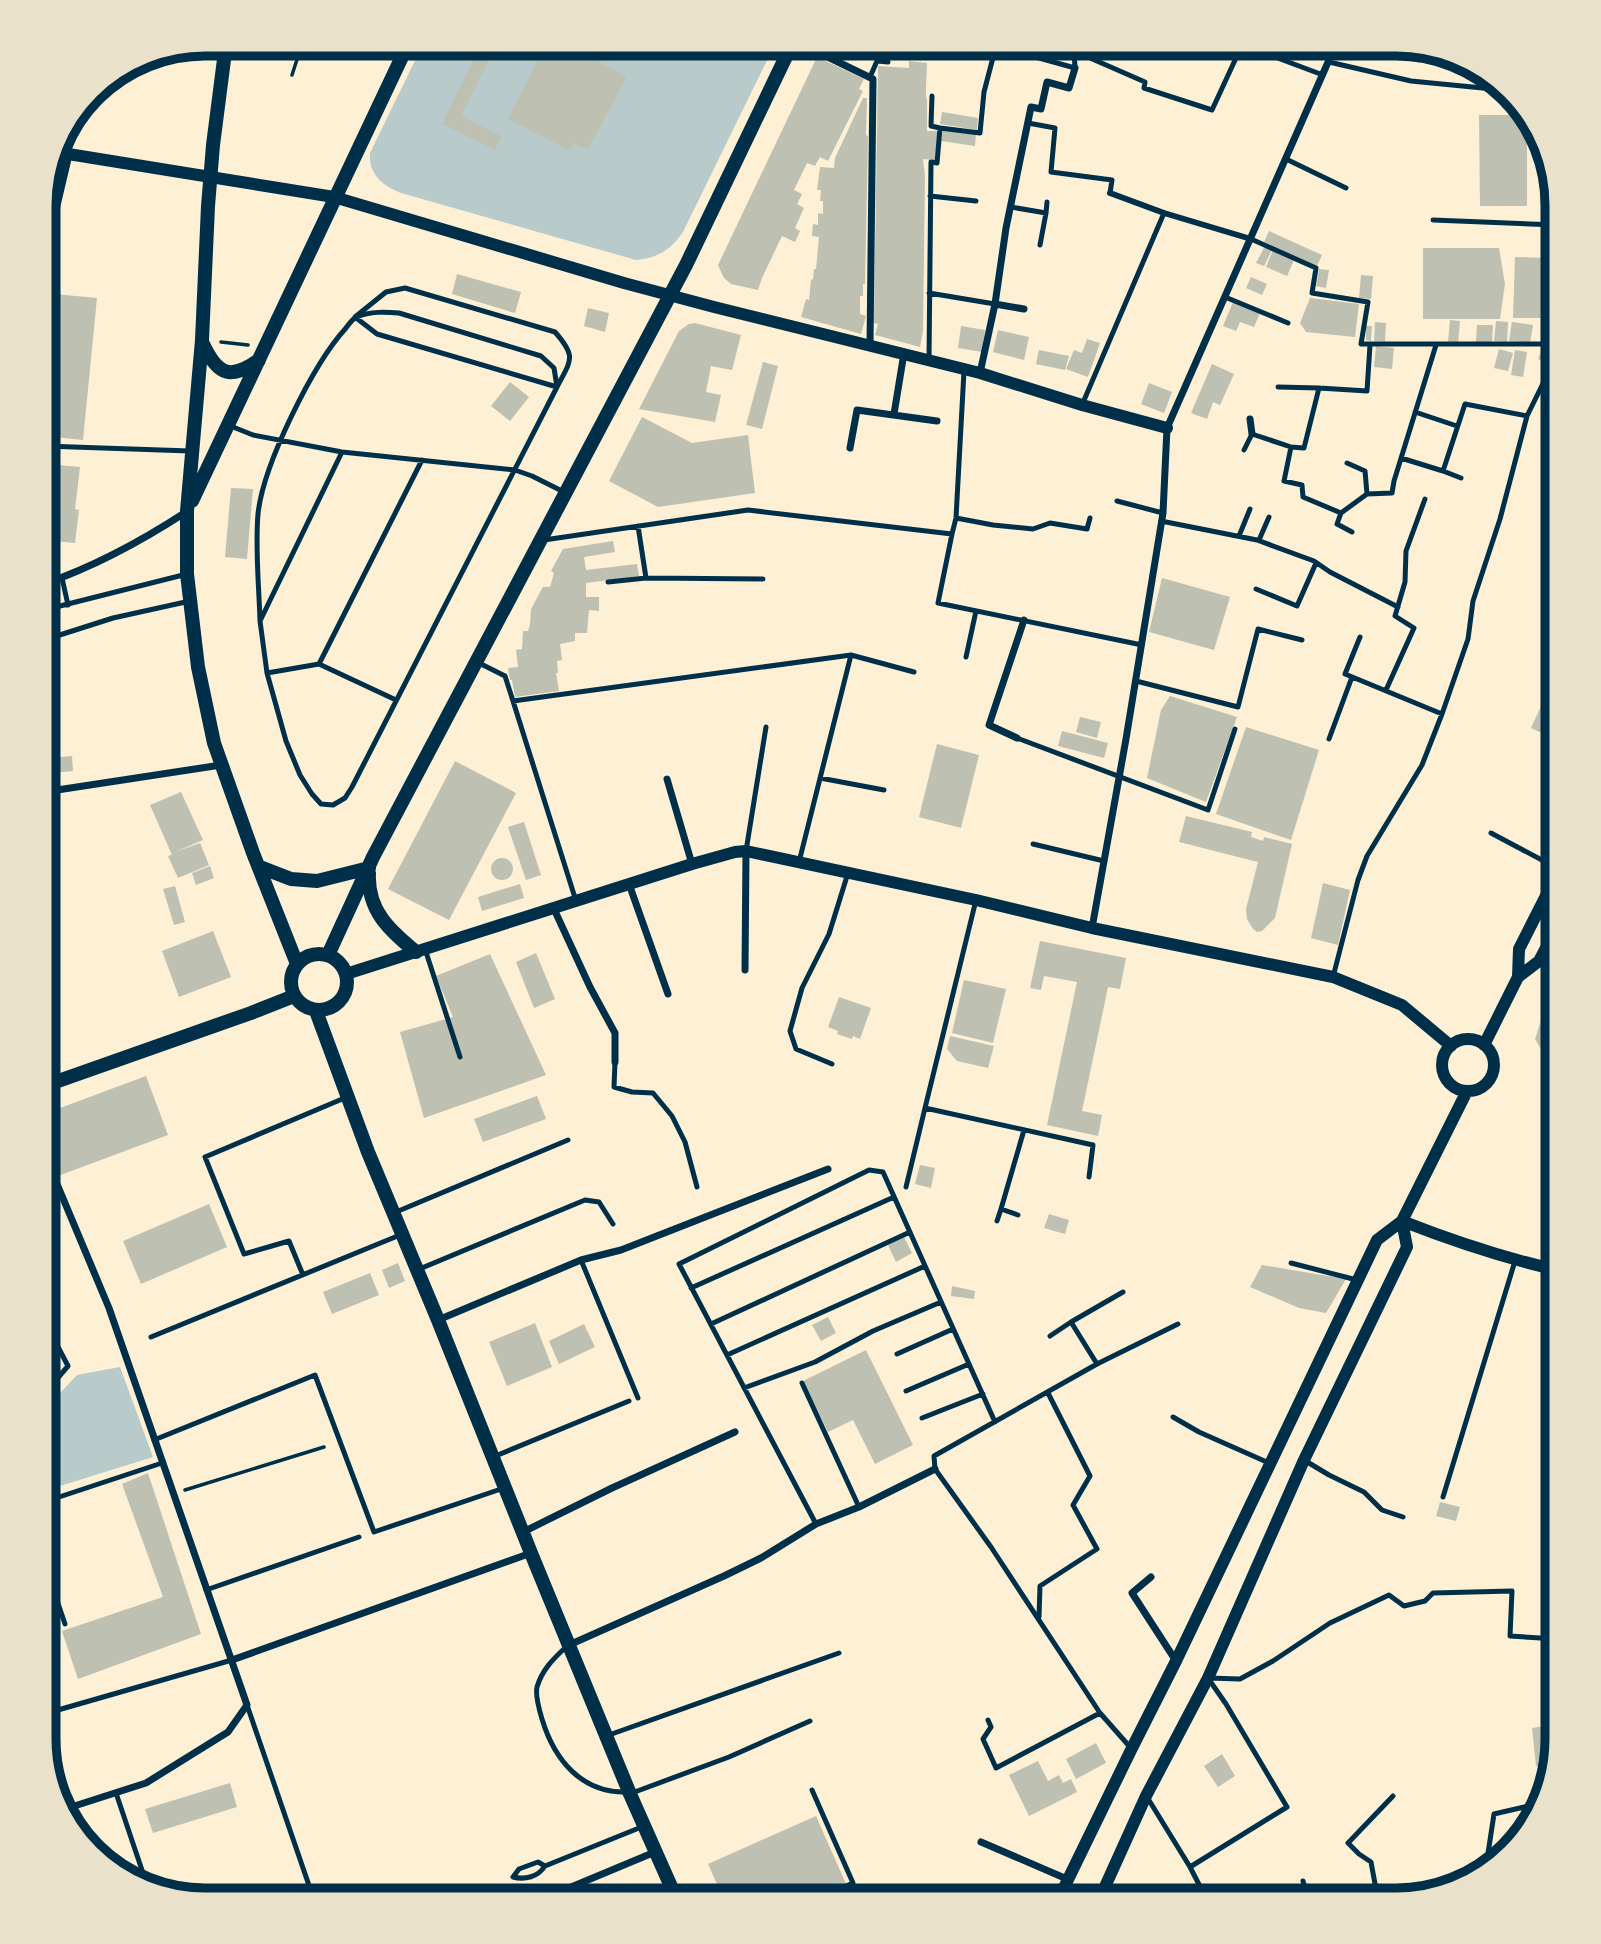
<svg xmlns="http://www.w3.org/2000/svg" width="1601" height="1944" viewBox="0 0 1601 1944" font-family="'Space Grotesk',sans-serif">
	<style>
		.green { fill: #b9caca }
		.building { fill: #bec0b2 }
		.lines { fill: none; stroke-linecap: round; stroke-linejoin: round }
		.path { stroke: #003049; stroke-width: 3.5 }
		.service { stroke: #003049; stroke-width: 5 }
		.pedestrian { stroke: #003049; stroke-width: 6 }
		.minor { stroke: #003049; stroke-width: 7 }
		.tertiary { stroke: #003049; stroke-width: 12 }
		.secondary { stroke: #003049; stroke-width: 14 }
		.rim { fill: none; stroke: #003049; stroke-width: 9 }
	</style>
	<rect width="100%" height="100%" fill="#fdf0d5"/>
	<path class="green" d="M423 44H775L683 232C671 250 657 258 636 260L401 193C383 186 368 174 370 153Z
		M120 1367 153 1457 44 1491V1410L77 1375Z"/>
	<path class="building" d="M481 44H497L461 116 501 136 495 150 442 124Z
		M515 44H539L534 53Z
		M546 44H610L600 63 627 76 588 150 574 143 570 151 508 119Z
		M817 57 864 79 859 89 863 91 828 161 820 157 815 166 807 163 794 190 802 194 797 204 804 208 795 228 800 231 795 242 782 236 762 278 758 290 731 284 724 278 718 265Z
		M909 61 927 63 926 88V98H927V131H938L935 160 923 159 925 176 923 331 920 347 875 335 878 324 874 323 878 66 909 68Z
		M863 98H867L866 135 868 136 865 284H863V296H860V314L866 316 861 334 801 317 806 299 809 300 811 280 813 279 814 269H816L819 237 812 236 813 224 818 225V213L823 214V201H820L821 190H817L820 167 834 168 835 158Z
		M942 112 978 118 977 130 940 124Z
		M1479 115H1527V206H1480Z
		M943 130 976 134 975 146 941 141Z
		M1269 231 1322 255 1317 266 1264 242Z
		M1265 246 1272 250 1264 266 1256 263Z
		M1423 248H1499L1505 284 1500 319H1423Z
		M1273 250 1294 260 1287 276 1266 267Z
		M1515 257 1547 258 1545 318H1513Z
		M1319 269 1329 270 1326 288 1316 286Z
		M457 274 521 292 515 313 452 294Z
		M1361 275 1373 276 1371 299 1359 298Z
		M1251 277 1267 284 1262 295 1246 288Z
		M44 293 97 298 83 440 44 436Z
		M1310 298 1359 304 1355 337 1306 332 1300 323Z
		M1233 302 1260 313 1254 327 1240 322 1236 331 1223 326Z
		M588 308 609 313 605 332 584 326Z
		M1450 320 1460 321 1458 343 1448 342Z
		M1496 321 1508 322 1507 342 1494 341Z
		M1375 322 1386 323 1385 342 1374 341Z
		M1512 322 1533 325 1530 343 1509 341Z
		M695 323 741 335 732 370 711 366 706 392 721 395 715 422 639 409 679 331 689 324Z
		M1477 325H1493L1492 342H1476Z
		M961 326 985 330 982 352 958 348Z
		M1366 326H1372L1371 341 1366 340Z
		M998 330 1029 337 1024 360 993 352Z
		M1087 339 1100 343 1088 377 1066 369 1074 350 1082 353Z
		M1376 346 1394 348 1392 369 1374 367Z
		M1543 347 1554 351 1549 364 1538 359Z
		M1499 349 1513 353 1508 371 1494 368Z
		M1039 350 1069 356 1065 370 1036 364Z
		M1515 350 1527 352 1523 377 1511 375Z
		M763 362 778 366 762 429 746 425Z
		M1212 364 1234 374 1220 405 1213 402 1207 419 1191 413Z
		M510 382 529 397 510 421 491 406Z
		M1149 383 1172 392 1164 413 1141 404Z
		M642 417 692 443 748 435 755 493 658 507 609 481Z
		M57 465 80 467 75 509 79 510 75 543 44 540V507L53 508Z
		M231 488 253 489 247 559 225 557Z
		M613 541 615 552 584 557 586 570 637 564 639 576 586 583V597H599V611L589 610 587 633H575V641L560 644 562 660 557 661 558 673H556L559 691 515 697 512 680H510L508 668 518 667 516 650 522 649 523 631H528L530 624 531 609 543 587H550L554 573 551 571 563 549Z
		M1162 578 1230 597 1214 650 1149 632Z
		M1170 696 1237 717 1206 802 1147 778 1161 710Z
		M1542 704 1557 711V740L1531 728Z
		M1080 717 1101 722 1097 738 1076 732Z
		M1246 727 1319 750 1291 840 1216 814Z
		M1062 731 1108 743 1104 758 1058 746Z
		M937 744 979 755 961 828 919 817Z
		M72 756 73 771 51 773 50 758Z
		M455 761 516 793 449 920 388 889Z
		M181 792 203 840 175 852 200 843 209 865 178 878 168 856 172 855 150 805Z
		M1186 816 1252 832 1251 837 1263 841 1264 837 1292 844 1275 918 1262 931 1257 932 1253 929 1247 919 1246 909 1258 862 1179 842Z
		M524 822 541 875 526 880 508 827Z
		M491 869a11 11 0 1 1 22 0a11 11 0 1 1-22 0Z
		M210 866 214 878 196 885 192 873Z
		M1323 883 1350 890 1338 945 1311 938Z
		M520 884 524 898 482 911 478 897Z
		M175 886 185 922 174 925 163 889Z
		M213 931 231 977 179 997 162 951Z
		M1040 941 1126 958 1120 989 1108 987 1082 1111 1102 1115 1098 1136 1047 1125 1077 982 1044 976 1041 990 1030 988Z
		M536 953 555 999 534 1008 516 962Z
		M490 954 546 1075 424 1118 400 1032 453 1017 436 976Z
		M964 980 1006 989 993 1043 952 1033Z
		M1550 993 1557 996V1067L1551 1066 1535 1039Z
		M839 997 871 1008 860 1039 853 1036 852 1039 837 1034 838 1031 828 1027Z
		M950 1036 994 1046 988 1068 957 1061 947 1049Z
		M146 1076 168 1135 58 1176 44 1137V1114Z
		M537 1096 546 1119 483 1142 474 1119Z
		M920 1165 935 1168 931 1188 915 1184Z
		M209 1204 227 1247 141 1284 123 1241Z
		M1049 1214 1069 1220 1065 1234 1044 1228Z
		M904 1237 912 1253 896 1262 888 1245Z
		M398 1263 405 1281 389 1288 382 1270Z
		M1262 1265 1346 1279 1326 1313 1299 1308 1250 1287Z
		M370 1273 379 1295 332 1314 323 1292Z
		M952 1286 975 1291 974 1299 951 1296Z
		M828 1317 836 1333 821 1341 812 1325Z
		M535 1323 552 1367 507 1386 489 1342Z
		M584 1324 595 1347 559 1364 549 1341Z
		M866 1350 913 1445 875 1464 853 1420 828 1432 803 1381Z
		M148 1473 201 1634 78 1679 62 1631 163 1597 122 1484Z
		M1440 1502 1460 1507 1456 1521 1436 1516Z
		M1557 1724V1740L1551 1764 1536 1766 1532 1728Z
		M1096 1743 1106 1763 1076 1779 1066 1759Z
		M1222 1754 1235 1776 1218 1787 1204 1766Z
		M1038 1761 1048 1781 1059 1775 1063 1783 1071 1779 1077 1792 1029 1816 1009 1775Z
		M230 1783 237 1807 153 1833 145 1809Z
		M816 1816 847 1886 815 1900H724L708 1864Z"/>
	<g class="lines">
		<path class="path" d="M749 44 769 53
			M292 75 302 44
			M221 342 248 345
			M185 1490 324 1447"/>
		<path class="service" d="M1240 44 1323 75
			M1074 51 1145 82 1144 88 1212 110 1242 45
			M1329 62 1411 81 1503 90
			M870 77 877 61 888 62
			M932 96 931 126 940 128
			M1028 123 1055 128 1051 172 1112 180 1110 193
			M1286 159 1346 188
			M930 196 976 201
			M1011 207 1046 213 1040 245
			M1046 213 1047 202
			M1433 220 1557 225
			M1251 239 1316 268 1312 293 1368 302 1361 344H1557
			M44 265 70 155
			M405 288 555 332C577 357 571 360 557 387L377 334 355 317 386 292Z
			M929 293 995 304
			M1225 297 1288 323
			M929 360 931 162 937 163 940 128 980 133 984 92 996 46 1075 68 1074 51 1079 44
			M1319 388 1367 391 1370 345
			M1082 405 1164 213
			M1415 412 1457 426
			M228 425 253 435 342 452 515 470 532 476 566 493
			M44 446 190 451
			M1291 447 1284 481 1302 485 1303 497 1341 513 1337 524 1352 532
			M1244 450 1252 434 1291 447 1304 448 1319 388 1278 387
			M1401 458 1443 471 1465 404 1527 416
			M1347 463 1365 471 1367 494 1392 493 1394 481 1436 345
			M1443 471 1461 478
			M1117 501 1163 513
			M1341 513 1367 494
			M956 518 993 525 1033 529 1050 523 1087 529 1090 518
			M1161 521 1257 540 1314 561 1330 572 1398 607
			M638 526 646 578
			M1546 528 1557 501
			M952 534 938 603 1142 645
			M1239 536 1250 509
			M544 540 748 510 952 534 956 518 964 371
			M1259 540 1269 517
			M62 578 68 605
			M608 582 646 578 763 579
			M1256 589 1297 606 1316 563
			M44 610 187 574
			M260 621C259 586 255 549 258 514 263 465 313 364 346 328 349 324 353 318 357 317 370 311 386 312 399 313L541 356 554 368 557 387 352 787 345 798 333 805 321 804 312 794 300 775 286 741 267 673 260 621 342 452
			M1360 637 1345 674 1442 714
			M44 640 113 618 190 601
			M966 657 976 611
			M477 662 505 676 513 701 851 655 914 672
			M319 664 422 460
			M267 673 319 664 396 700
			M1136 681 1238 707 1258 629 1302 640
			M1386 690 1414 628 1395 616 1405 582 1406 551 1425 499
			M513 701 576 901
			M1017 738 1208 810 1235 729
			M1329 739 1352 677
			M820 778 884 790
			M1491 833 1557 868
			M1033 844 1104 861
			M746 851 766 727
			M799 862 851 655
			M976 900 925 1108 1093 1145 1089 1177
			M425 949 460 1057
			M1333 977 1358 880 1367 856 1422 765 1442 714 1468 639 1473 601 1500 519 1527 416 1557 355
			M615 1062 614 1087 632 1092 653 1093 672 1116 685 1142 697 1187
			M832 1064 796 1049 790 1031 802 988 829 934 848 873
			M906 1187 925 1108
			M396 1212 568 1140
			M1018 1215 1001 1209 1024 1130
			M997 1221 1001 1209
			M581 1260 638 1398
			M1291 1263 1357 1280
			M417 1270 585 1200 599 1202 613 1224
			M303 1275 289 1241 244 1254 205 1157 347 1097
			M691 1288 894 1197
			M1071 1322 1123 1292
			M711 1324 910 1232
			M1050 1336 1071 1322 1097 1364
			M151 1337 400 1235
			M897 1354 953 1329
			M727 1355 925 1266
			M802 1383 859 1507
			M744 1388 815 1362 873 1331 941 1302
			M906 1391 969 1364
			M44 1394 68 1366 44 1320
			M1173 1417 1199 1432 1269 1463
			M922 1418 983 1394
			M154 1440 315 1375 374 1532 504 1488
			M493 1457 629 1401
			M1304 1460 1329 1475 1364 1492 1382 1510 1403 1517
			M1443 1497 1515 1261
			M44 1502 162 1463
			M816 1524 679 1264 869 1170 883 1172 995 1422
			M44 1562 65 1624
			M206 1590 359 1537
			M1039 1617 1040 1586 1097 1549 1073 1505 1090 1476 1048 1393
			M566 1647C553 1659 542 1670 537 1687 535 1696 539 1709 542 1719 554 1759 581 1793 626 1792
			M1208 1678 1240 1679 1273 1661 1330 1623 1389 1595 1404 1606 1425 1601 1433 1593 1512 1591 1510 1636 1557 1639
			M247 1705 314 1900
			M44 1714 232 1660
			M988 1720 991 1727 983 1739 996 1768 1100 1713
			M609 1735 839 1653
			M1130 1747 1100 1713 991 1547 935 1469 934 1456 1097 1364 1178 1324
			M812 1790 853 1883 815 1900
			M116 1793 147 1885
			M632 1793 729 1757 810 1721
			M1147 1797 1190 1867 1207 1900
			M545 1866 538 1862 519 1869 513 1877C525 1880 538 1877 545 1866L644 1826
			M1190 1867 1287 1807 1226 1704 1210 1681
			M1485 1873 1494 1814 1542 1803
			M1303 1881 1308 1900
			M1378 1900 1371 1862 1359 1854 1348 1843 1393 1796"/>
		<path class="pedestrian" d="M1110 193 1164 213 1251 239"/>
		<path class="minor" d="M801 44 873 79 870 346
			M995 304 1024 309
			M980 373 995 304 1006 228 1031 107 1041 109 1047 82 1069 88 1075 68
			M894 414 904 353
			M1250 419 1252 434
			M850 448 857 410 937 421
			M44 584C96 566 140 542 186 512
			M1017 738 989 725 1024 620
			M667 779 692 864
			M44 792 221 765
			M629 884 668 994
			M554 909 590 987 615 1033V1062
			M1092 928 1126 739 1163 513 1167 428 1336 44
			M745 970 746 851
			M44 1153 109 1308 247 1705 228 1732 146 1783 65 1809
			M438 1320 581 1260 621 1250 828 1169
			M523 1532 612 1488 735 1432
			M1151 1577 1132 1593 1176 1661
			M569 1645 724 1576 761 1558 816 1524 859 1507 935 1469
			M232 1660 531 1553
			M981 1842 1067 1879
			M540 1900 655 1852"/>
		<path class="tertiary" d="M56 152 334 197 624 283 714 307 980 373 1082 405 1167 428
			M346 974 692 864 735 852 746 851 976 900 1092 928 1333 977 1402 1005 1451 1046
			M1518 977 1519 949 1557 874
			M1442 1065a26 26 0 1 1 52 0a26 26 0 1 1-52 0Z
			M1484 1045 1518 977 1539 961 1557 927
			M1402 1221C1453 1241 1504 1258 1557 1270
			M1058 1900 1132 1748 1176 1661 1377 1240 1402 1221 1467 1091
			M1099 1900 1146 1796 1208 1678 1304 1460 1407 1247 1402 1221"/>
		<path class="secondary" d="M226 44 213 145 208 206 202 340 187 511V574L198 667 214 743 253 853 297 964
			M203 344C218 376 231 380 259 360
			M192 501 408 44
			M260 867 291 879 317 881 369 868
			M369 873C367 910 389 930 416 952
			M291 982a28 28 0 1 1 56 0a28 28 0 1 1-56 0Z
			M328 955 373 857 686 265 792 44
			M316 1011 368 1152 438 1320 531 1553 630 1794 677 1900
			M44 1086 251 1013 294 996"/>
	</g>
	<path d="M0 0H1601V1944H0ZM205 56H1396A149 149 0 0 1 1545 205V1739A149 149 0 0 1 1396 1888H205A149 149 0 0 1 56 1739V205A149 149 0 0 1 205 56Z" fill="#e9e1ca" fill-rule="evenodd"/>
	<path class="rim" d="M205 56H1396A149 149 0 0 1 1545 205V1739A149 149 0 0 1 1396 1888H205A149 149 0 0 1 56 1739V205A149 149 0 0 1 205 56Z"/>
</svg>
